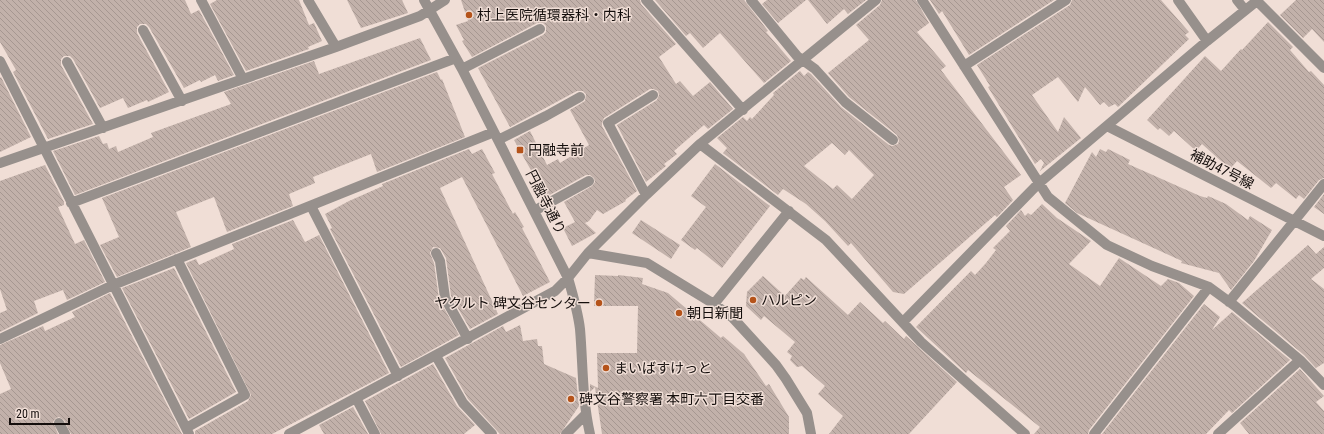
<svg xmlns="http://www.w3.org/2000/svg" width="1324" height="434" viewBox="0 0 1324 434" font-family="'Roboto Condensed','Noto Sans JP',sans-serif">
	<style>
		.building { fill: url(#building-back-hatch); fill-rule: evenodd }
		.lines { fill: none; stroke-linecap: round; stroke-linejoin: round }
		.minor { stroke: #97908c; stroke-width: 10 }
		.poi-dot { fill: #b5531a; stroke: #f0ded6; stroke-width: 1.5 }
		.labels { text-anchor: middle; stroke-width: 3; stroke-linejoin: round; paint-order: stroke }
		.poi-label { font-size: 14px; fill: #140e0c; stroke: #f0ded6; text-anchor: start }
		.street-label { font-size: 14px; fill: #140e0c; stroke: #f0ded6 }
	</style>
	<defs>
		<pattern id="building-back-hatch" width="6" height="6" patternUnits="userSpaceOnUse"><rect width="6" height="6" fill="#c2b1aa"/><path d="M-1 5l2 2M0 0l6 6M5-1l2 2" fill="none" stroke="#a69791"/></pattern>
	</defs>
	<rect width="100%" height="100%" fill="#f0ded6"/>
	<path class="building" d="M0 0H185L191 14 199 10 234 75 218 81 215 75 201 82 200 80 184 88 149 27 146 24H140L137 27V33L169 92 148 102 147 100 128 108 123 98 100 108 73 59 70 56H64L61 59V65L93 124 48 139 13 72 16 70 0 42Z
		M217 0H299L309 25 314 23 322 41 308 47 309 49 246 71 210 4Z
		M347 0H402L408 13 361 28Z
		M461 0H640L641 4 676 44 659 57 676 84 680 81 693 96 710 82 733 109 708 129 704 125 674 151 677 154 664 164 666 166 646 182 617 125 657 100 659 95 658 91 653 89H650L604 118 602 123V126L637 191 625 200 626 201 603 214 597 210 589 221 585 223 596 233 572 246 563 228 575 222 564 202 592 186 595 182 594 178 590 175H586L546 197 514 140 530 131 547 165 558 159 560 163 589 145 570 110 585 101 586 94 583 91H577L510 127 478 68 543 35 546 32V26L543 23H537L472 57 462 41 464 40 456 25 468 21Z
		M655 0H744L768 31 766 32 791 61 764 83 720 33 703 48 690 33 686 36Z
		M767 0H806L778 23 762 4Z
		M808 0H866L848 14 844 9 827 24Z
		M882 0H916L929 23 917 32 946 66 941 70 1021 175 1004 187 1013 200 997 217 995 215 904 294 893 292 851 243 848 246 825 221 806 204 783 189 778 195 723 153 727 148 717 138 743 117 747 121 750 117 752 119 774 95 773 93 800 71 804 76 808 72 811 74 841 107 889 145 892 146 898 144 899 141 897 135 849 97 828 73 869 40 856 25 880 5ZM832 143 845 155 849 150 874 175 852 199 837 185 833 189 804 166Z
		M930 0H1054L969 55 942 11 939 14Z
		M1072 0H1161L1189 32 1185 35 1189 39 1118 107 1115 104 1109 107 1104 102 1100 105 1085 87 1078 102 1058 77 1032 95 1058 132 1064 117 1081 138 1040 171 1044 163 1041 159 1035 164 988 87 990 86 977 65 1070 5Z
		M1296 0H1324V42L1312 29 1303 38 1280 15Z
		M1268 22 1293 47 1290 50 1309 72 1311 71 1324 85V178L1319 180 1304 199 1299 195 1296 199 1276 183 1271 188 1237 161 1230 169 1202 144 1196 151 1174 131 1169 136 1160 128 1158 130 1147 120 1205 56 1221 71 1241 49 1242 50Z
		M420 38 431 60 75 195 53 151 99 136 103 144 107 143 109 149 116 146 118 152 153 137 151 133 231 104 224 92 314 61 319 74Z
		M437 72 441 80 442 79 465 137 377 172 371 154 313 177 315 183 289 194 293 206 227 232 214 197 176 212 191 247 117 277 100 245 119 237 102 198Z
		M1 77 31 137 0 152V78Z
		M469 149 472 154 482 149 495 173 492 174 513 214 515 212 524 227 522 228 550 282 523 296 462 177 440 188 498 314 470 329 451 296 446 258 440 248 433 247 430 253 434 263 439 299 459 335 401 367 330 229 332 228 325 214 349 201 383 186 382 184Z
		M1100 149 1106 152 1108 149 1130 160 1128 164 1200 196 1207 198 1208 196 1226 204 1248 220 1250 216 1272 230 1254 261 1231 290 1219 273 1181 263 1182 261 1077 213 1065 203 1092 152 1096 157Z
		M715 164 770 206 722 268 697 248 695 250 681 240 706 207 691 196Z
		M45 165 64 202V205L58 207 75 244 84 240 105 282 67 300 63 290 34 301 38 313 0 332V313L7 310 0 289V181Z
		M1324 194V214L1314 207Z
		M1042 204 1057 218 1091 241 1069 264 1100 286 1119 258 1161 286 1168 279 1179 283 1194 296 1089 430 1088 434H1034L1040 427 968 370 966 373 916 327 971 271 975 275 986 263 996 250 993 248 1010 231 1006 226 1021 210 1025 216 1028 213 1031 215Z
		M293 220 305 242 319 235 389 373 272 434H195V431L248 401 251 395 186 263 196 259 199 265 234 249 232 244Z
		M641 220 680 245 671 259 632 233Z
		M1308 245 1316 254 1324 247V268L1311 279 1324 289V363L1316 368 1304 355 1242 303Z
		M174 268 236 392 189 419 122 288Z
		M595 275 618 276V275L643 278 642 284 668 293 721 338 723 336 744 354 766 386 769 384 789 417V434H602L595 387 590 392V384L598 388 597 353H637L638 306H594Z
		M763 276 785 296 801 278 804 280 806 277 848 315 860 302 883 323 885 321 904 339 906 336 957 382 909 434H829L843 416 818 394 825 386 802 366 797 367 790 360 792 356 787 352 795 342 764 316 761 320 746 306 747 292Z
		M110 293 182 434H71L64 420 59 417 56 418 53 422 58 434H0V394L11 389 0 363V345L43 326 45 331 75 317 72 312Z
		M1204 304 1220 317 1212 330 1232 312 1290 360 1232 413 1229 410 1206 434H1102Z
		M520 325 523 341 537 339 538 346H542L544 364 576 378 579 406 560 434H500L468 399 445 358 503 326 506 332Z
		M433 364 457 406 475 425 464 434H381L365 401Z
		M1300 369 1324 396 1316 402 1324 411V434H1249L1240 423Z
		M353 407 368 434H324L319 425Z"/>
	<g class="lines">
		<path class="minor" d="M201 0 243 79
			M308 0 336 47
			M424 0 462 69 568 278C573 295 578 312 580 329 583 364 582 399 590 434
			M646 0 743 110
			M751 0 797 56 815 69 845 102 893 140
			M922 0 1048 197 1107 245 1152 266 1209 287 1235 306 1300 360 1324 385
			M1178 0 1207 41
			M1237 0 1245 10
			M1257 1 1324 68
			M143 30 182 101
			M0 61 189 434
			M67 62 103 128
			M964 66 1066 0
			M462 69 540 29
			M1107 126 1324 236
			M498 140 546 116 580 97
			M700 144 826 240 921 342 1025 434
			M0 163 336 47 420 16 445 0
			M646 195 608 123 653 95
			M71 203 456 58
			M311 206 398 376
			M534 211 589 181
			M436 253 440 261 445 298 468 339
			M588 253 647 263 714 304 733 318 776 365 786 379 807 413 811 434
			M177 259 245 395 186 428
			M1229 302 1324 184
			M714 304 789 211
			M903 322 1038 184 1207 41 1258 0
			M0 339 113 285 494 132
			M436 356 463 403 492 434
			M356 398 375 434
			M59 423 65 434
			M289 434 555 291 568 278 588 253 646 195 700 144 876 0
			M566 434 585 415
			M1094 434 1209 287
			M1218 434 1300 360"/>
	</g>
	<g class="poi-dot">
		<circle cx="469" cy="15" r="4"/>
		<rect x="516" y="146" width="8" height="8" rx="2"/>
		<circle cx="753" cy="300" r="4"/>
		<circle cx="599" cy="303" r="4"/>
		<circle cx="679" cy="313" r="4"/>
		<circle cx="606" cy="368" r="4"/>
		<circle cx="571" cy="399" r="4"/>
	</g>
	<g class="labels">
		<g class="poi-label">
			<text x="477" y="20">村上医院循環器科・内科</text>
			<text x="528" y="155">円融寺前</text>
			<text x="761" y="305">ハルピン</text>
			<text x="591" y="308" text-anchor="end">ヤクルト 碑文谷センター</text>
			<text x="687" y="318">朝日新聞</text>
			<text x="614" y="373">まいばすけっと</text>
			<text x="579" y="404">碑文谷警察署 本町六丁目交番</text>
		</g>
		<g class="street-label">
			<text transform="translate(1222 169) rotate(27)" y="5">補助47号線</text>
			<text transform="translate(546 202) rotate(63)" y="5">円融寺通り</text>
		</g>
	</g>
	<path d="M10 418v6h59v-6" fill="none" stroke="#140e0c" stroke-width="2"/>
	<text x="16" y="418" font-size="12" fill="#140e0c" stroke="#f0ded6" stroke-width="3" paint-order="stroke">20 m</text>
</svg>
